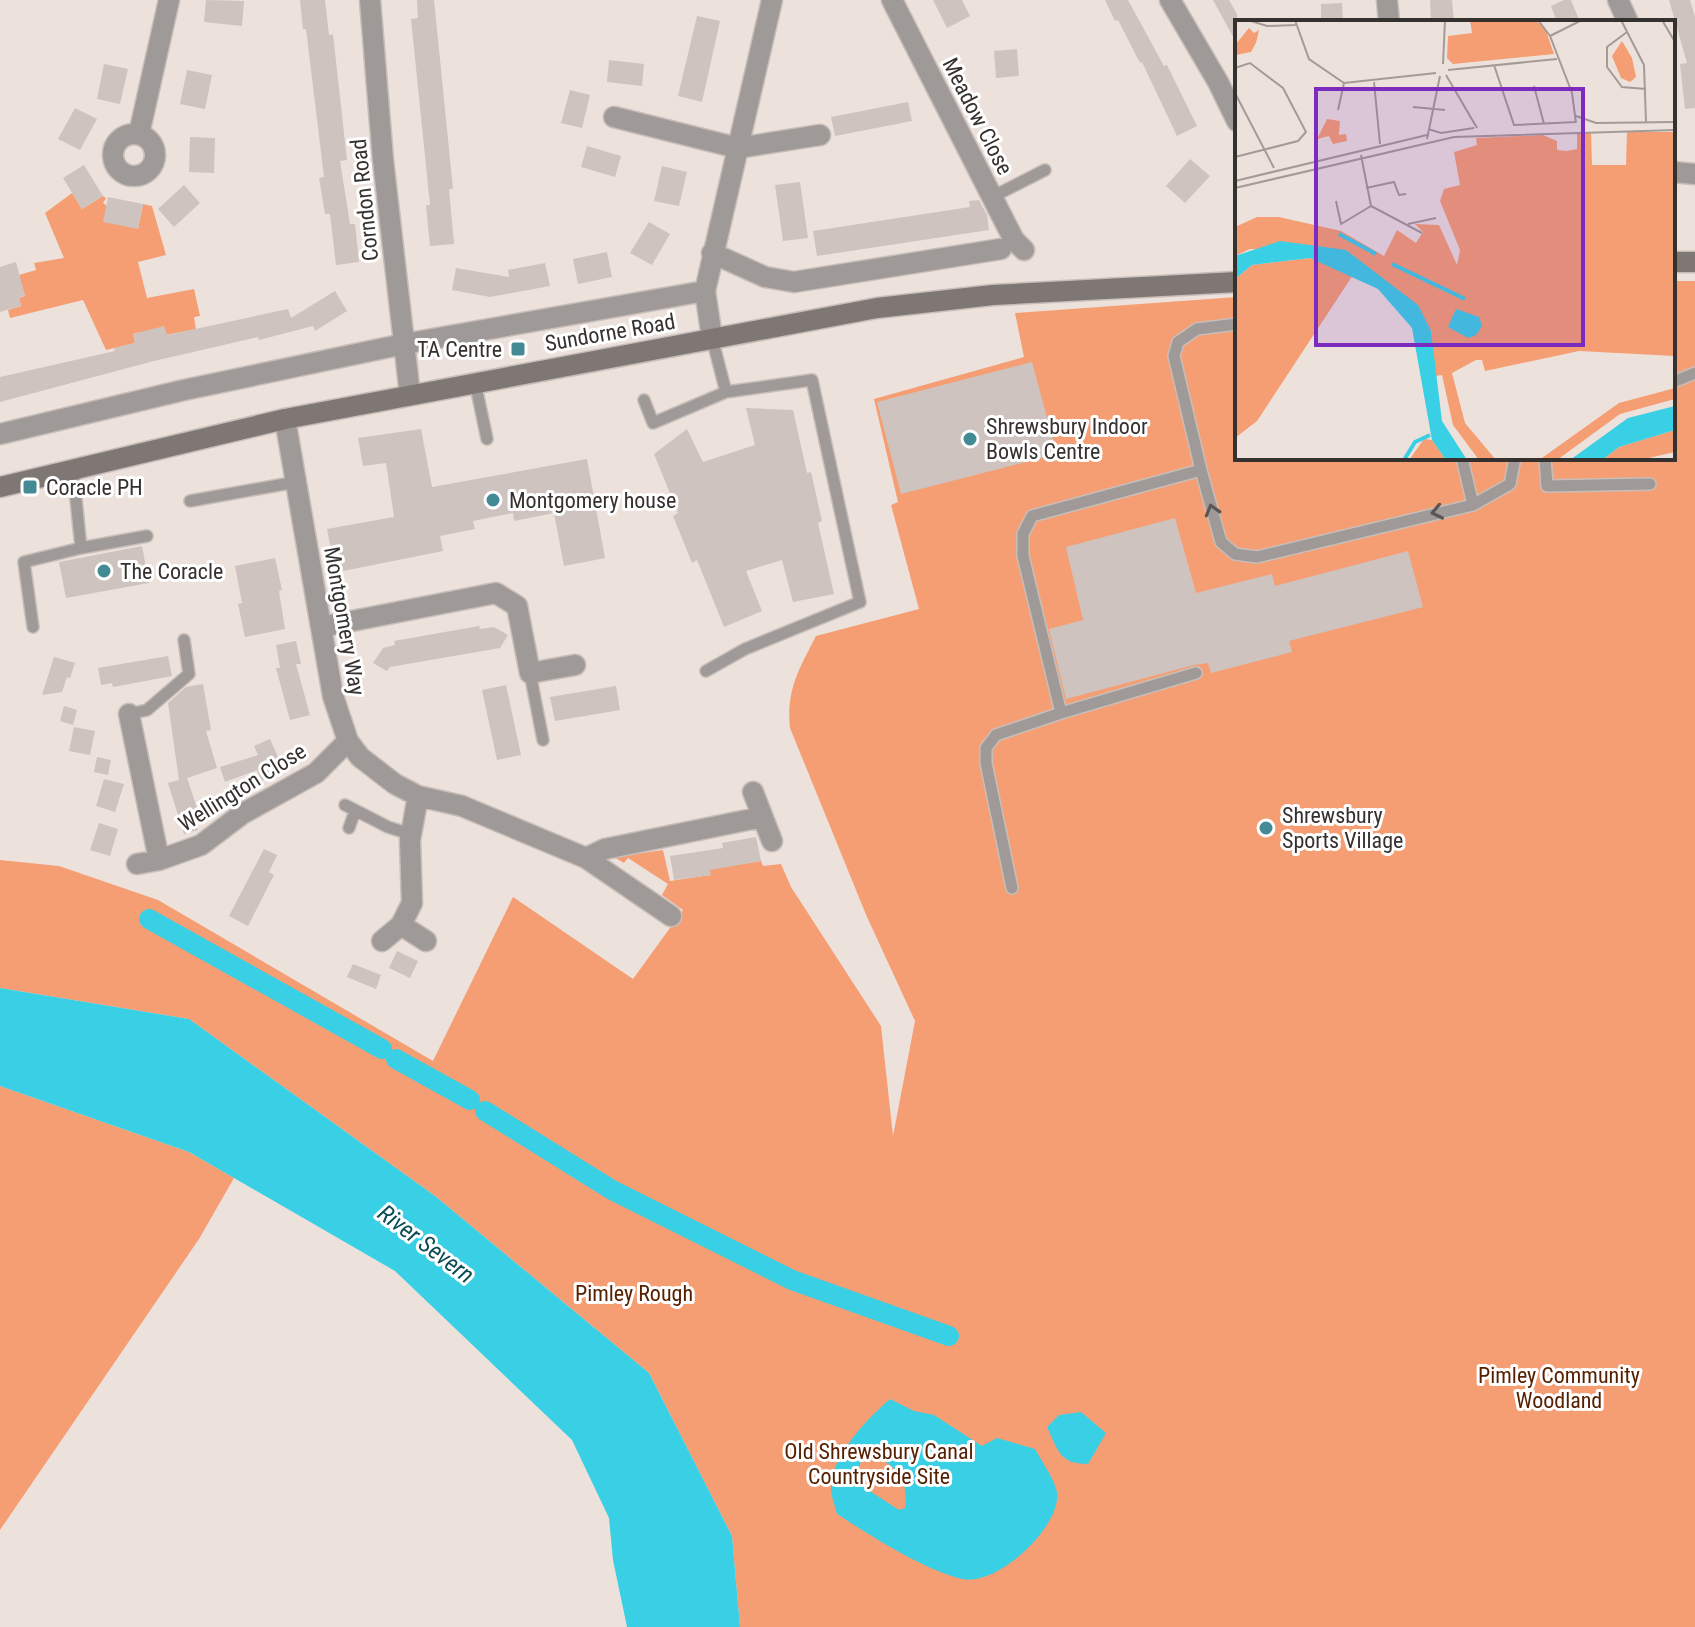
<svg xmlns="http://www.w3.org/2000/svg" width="1695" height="1627" viewBox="0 0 1695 1627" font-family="'Roboto Condensed',sans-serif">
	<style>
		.green { fill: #f69e73 }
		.water { fill: #39d0e5; fill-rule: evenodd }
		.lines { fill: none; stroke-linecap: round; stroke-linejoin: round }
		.canal { stroke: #39d0e5; stroke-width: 20 }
		.building { fill: #cec3be }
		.service-casing { stroke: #c8beb9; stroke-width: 14 }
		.minor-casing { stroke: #c8beb9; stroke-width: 23 }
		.secondary-casing { stroke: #c8beb9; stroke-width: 23 }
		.service { stroke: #9f9a98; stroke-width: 11 }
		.minor { stroke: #9f9a98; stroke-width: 20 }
		.secondary { stroke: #7e7774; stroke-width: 20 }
		.oneway { stroke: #5a5654 }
		.poi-dot { fill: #448a95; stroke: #fff; stroke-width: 3 }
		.labels { text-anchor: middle; stroke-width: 6; stroke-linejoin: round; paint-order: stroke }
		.street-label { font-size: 22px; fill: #35312f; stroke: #fff }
		.poi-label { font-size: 22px; fill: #35312f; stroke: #fff; text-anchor: start }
		.park-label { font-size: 22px; fill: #572000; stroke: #fff }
		.water-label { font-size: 24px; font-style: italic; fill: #0b4c55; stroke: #fff }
		.inset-river { fill: none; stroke: #39d0e5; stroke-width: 4 }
		.inset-road { fill: none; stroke: #a39b97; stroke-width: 2 }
		.view { fill: #7b2cbf; fill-opacity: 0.15; stroke: #7b2cbf; stroke-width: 4 }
		.inset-edge { fill: none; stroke: #35312f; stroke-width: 4 }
	</style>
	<rect width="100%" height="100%" fill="#ede1dc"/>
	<path class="green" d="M72 193 82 209 103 196 106 198 103 203 138 229 143 204 152 206 166 255 138 262 147 298 194 289 200 316 194 317 196 329 151 338 140 332 133 334 135 343 106 350 83 300 10 318 8 310 21 306 19 298 25 296 19 275 36 270 34 263 64 258 45 213Z
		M1673 281H1695V1627H740L732 1536 649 1373 435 1196 189 1019 0 988V860L59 866 158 900 433 1061 513 897 633 979 683 910 662 895 668 884 628 858 624 863 614 857 663 850 670 881 710 875V869L761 861 763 866 781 864 791 887 881 1026 893 1136 915 1021 867 917 790 728C786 690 799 669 816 636L919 609 891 505 898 502 874 399 1024 357 1015 313 1237 297V458H1673Z
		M0 1086 189 1152 234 1178 199 1239 0 1530Z"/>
	<path class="water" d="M0 988 189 1019 435 1196 649 1373 732 1536 740 1627H627L613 1560 609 1518 572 1440 395 1271 189 1152 0 1086Z
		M890 1399 914 1411 934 1415 982 1446 997 1438 1035 1449C1042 1462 1054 1478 1057 1492 1062 1526 997 1587 962 1579 922 1569 871 1536 837 1514 835 1506 831 1496 831 1488 831 1456 867 1419 890 1399ZM880 1459C901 1469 908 1485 905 1508L899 1510 862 1486 858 1472 861 1461Z
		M1081 1412 1106 1433 1088 1464C1059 1464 1058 1450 1047 1427L1059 1415Z"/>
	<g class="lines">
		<path class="canal" d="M149 919 382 1049
			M396 1059 470 1100
			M485 1111 612 1190 792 1280 949 1336"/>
	</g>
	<path class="building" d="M206 0 244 1 242 26 204 22Z
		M300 0H325L329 35 333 34 347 160 340 161 350 224H355L359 262 336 265 330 214H325L319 178 324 177 306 29H303Z
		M417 0H434L453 189H449L454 244 430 246 426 205H430L411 19 418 18Z
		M933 0H962L970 16 947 28Z
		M1105 0H1128L1164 66 1167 65 1197 126 1177 136 1142 62 1140 63 1118 20 1115 21Z
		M1213 0H1229L1237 14V44Z
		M1430 0H1452L1454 22H1431Z
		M1564 0H1571L1580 22H1557L1551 6Z
		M1669 0H1690L1695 17V108L1685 109 1680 64 1687 63Z
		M1342 3 1343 22H1321V4Z
		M697 16 720 21 702 102 678 96Z
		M1017 49 1019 76 996 78 994 51Z
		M609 60 644 64 642 86 607 82Z
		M104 64 128 69 120 104 97 99Z
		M187 70 212 75 205 109 180 104Z
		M570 90 590 95 582 128 561 123Z
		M908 102 912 121 835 136 831 117Z
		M75 108 97 119 80 150 58 139Z
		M190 137 215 138 214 173 189 172Z
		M587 146 621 156 615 177 581 167Z
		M1190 159 1210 176 1185 203 1166 186Z
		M84 165 103 196 82 209 63 178Z
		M662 166 687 172 679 206 654 201Z
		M800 182 808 238 783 241 775 185Z
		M184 185 200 203 174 227 158 209Z
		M108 197 143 204 138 229 103 222Z
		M979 200 987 215 989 230 817 256 813 231 970 207 969 201Z
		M649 222 670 234 652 265 630 253Z
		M607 252 612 277 578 284 573 259Z
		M16 262 25 296 19 298 21 306 0 312V267Z
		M545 263 550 286 490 297 452 290 456 268 509 277 508 270Z
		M335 291 347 311 315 331 313 326 259 340 258 337 154 361 0 402V377L115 351 114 348 135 343 133 334 164 326 167 335 288 309 291 318Z
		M1032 362 1057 454 901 494 877 402Z
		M746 408 793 410 807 473 811 472 822 521 818 523 834 594 793 602 782 560 746 571 762 611 724 627 697 560 692 563 673 516 678 513 654 454 687 429 703 462 755 445Z
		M421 429 432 487 587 459 605 558 564 566 554 513 514 521 513 513 473 521 475 529 440 536 443 551 343 571 340 559 333 560 327 529 394 517 386 463 363 466 358 438Z
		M1175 518 1196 593 1272 574 1275 586 1408 551 1423 607 1289 641 1292 652 1211 673 1208 663 1194 665 1066 699 1049 629 1083 620 1066 547Z
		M142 546 149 583 66 598 59 562Z
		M275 558 282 590 279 591 285 629 245 637 238 604 242 603 235 566Z
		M479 626 480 629 494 627 508 635 500 648 390 667 387 671 373 663 383 648 395 645 394 641Z
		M296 641 301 664H296L310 715 290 720 276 668H280L276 645Z
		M168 656 172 676 113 687 112 683 101 685 98 668Z
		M54 657 75 663 70 678 67 677 62 692 42 695Z
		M203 684 211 730 206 731 217 768 187 778 198 811 193 813 198 830 184 834 168 783 179 780 168 703 186 687Z
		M506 685 521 755 497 760 482 690Z
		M616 686 620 710 555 721 550 697Z
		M64 706 77 710 73 725 60 721Z
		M74 727 95 731 90 755 69 751Z
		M270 739 284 771 261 781 257 770 225 782 220 767 258 755 254 746Z
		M97 757 111 760 108 775 94 772Z
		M104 779 124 784 115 812 96 806Z
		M99 823 118 829 110 856 90 850Z
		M756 837 761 861 710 870 711 875 674 880 670 856 723 848 722 843Z
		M264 849 277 855 269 872 274 875 248 926 229 916Z
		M397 951 418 961 410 978 389 968Z
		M353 964 381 975 376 989 347 977Z"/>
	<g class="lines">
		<defs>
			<path id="service" d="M992 197 1045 170
				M1237 324 1197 329 1178 342 1174 356 1201 470 1221 542 1235 554 1257 557 1473 505 1510 484 1515 458
				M475 382 487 439
				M1673 382 1695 373
				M644 400 653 423 726 392
				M1462 458 1473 505
				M1545 458 1547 486 1650 484
				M73 470 81 548
				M190 501 296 482
				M33 627 24 562 81 548 147 536
				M706 671 745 649 860 602 812 380 726 392 712 338
				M530 673 543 740
				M1061 713 1023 556V534L1032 516 1201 470
				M129 714 147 710 189 674 184 640
				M345 805 388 827 410 834
				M349 828 355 811
				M1012 888 986 763V748L996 735 1061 713 1196 673"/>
			<path id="minor" d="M370 0 383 160 410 395
				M892 0 1014 240 1024 250
				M1170 0 1218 82 1237 121
				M1387 0 1389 22
				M1618 0 1628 22
				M614 117 738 148 820 135
				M113 155a21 21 0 1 1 42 0a21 21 0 1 1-42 0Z
				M139 134 169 0
				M1673 172 1695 174
				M712 253 765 277 794 282 1001 249
				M712 338 705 291 772 0
				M285 419 333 696 348 741 360 757 395 784 418 796 462 806 586 858 671 916
				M0 434 184 390 404 344 705 291
				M321 627 496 593 517 606 530 673 575 665
				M129 714 159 860 201 845 242 814 316 773 348 741
				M753 792 772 841
				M418 796 410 840 412 903 401 925 426 941
				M586 858 605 849 762 817
				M137 864 159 860
				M382 941 401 925"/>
			<path id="secondary" d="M1673 262H1695
				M0 487 285 419 877 308 993 295 1237 282"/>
		</defs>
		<use href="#service" class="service-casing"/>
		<use href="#minor" class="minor-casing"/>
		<use href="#secondary" class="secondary-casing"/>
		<use href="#service" class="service"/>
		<use href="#minor" class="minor"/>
		<use href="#secondary" class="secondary"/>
	</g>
	<defs><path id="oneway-chevron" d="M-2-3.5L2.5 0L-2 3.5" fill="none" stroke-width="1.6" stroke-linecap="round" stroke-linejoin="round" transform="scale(2)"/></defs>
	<g class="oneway">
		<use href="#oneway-chevron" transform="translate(1212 510) rotate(-106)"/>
		<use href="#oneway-chevron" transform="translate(1437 512) rotate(168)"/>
	</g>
	<g class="poi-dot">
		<rect x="510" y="341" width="16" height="16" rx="4"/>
		<circle cx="970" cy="439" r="8"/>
		<rect x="22" y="479" width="16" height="16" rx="4"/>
		<circle cx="493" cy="500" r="8"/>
		<circle cx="104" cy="571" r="8"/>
		<circle cx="1266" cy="828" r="8"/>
	</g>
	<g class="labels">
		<g class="street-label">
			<text transform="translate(978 116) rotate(63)" y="8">Meadow Close</text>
			<text transform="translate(364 200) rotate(-96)" y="8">Corndon Road</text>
			<text transform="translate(610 332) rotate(-10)" y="8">Sundorne Road</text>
			<text transform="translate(345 621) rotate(80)" y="8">Montgomery Way</text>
			<text transform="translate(242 787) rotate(-32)" y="8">Wellington Close</text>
		</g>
		<g class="poi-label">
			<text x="502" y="357" text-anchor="end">TA Centre</text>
			<text x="986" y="434">Shrewsbury Indoor<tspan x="986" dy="25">Bowls Centre</tspan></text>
			<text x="46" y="495">Coracle PH</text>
			<text x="509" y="508">Montgomery house</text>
			<text x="120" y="579">The Coracle</text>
			<text x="1282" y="823">Shrewsbury<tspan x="1282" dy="25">Sports Village</tspan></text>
		</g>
		<g class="park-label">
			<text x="634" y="1301">Pimley Rough</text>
			<text x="1559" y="1383">Pimley Community<tspan x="1559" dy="25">Woodland</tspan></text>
			<text x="879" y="1459">Old Shrewsbury Canal<tspan x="879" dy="25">Countryside Site</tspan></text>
		</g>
		<g class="water-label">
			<text transform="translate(426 1244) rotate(37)" y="8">River Severn</text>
		</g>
	</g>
	<g transform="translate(1235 20)">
		<rect width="440" height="440" fill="#ede1dc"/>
		<path d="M235 0H300L310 8 319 34 218 44 212 38 213 16 237 13ZM14 8 19 13 24 10 21 23 16 32 1 35 0 25ZM387 21 397 38 401 57 395 62 386 58 377 36ZM92 99 105 101 104 115 111 114 112 121 98 124 94 116 82 119ZM392 112H440V336L344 331 250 351 247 340H241L217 353 230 403 261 440H244L218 405 207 355 200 356 196 311 111 230 15 229 0 236V207L22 197H44L106 211 149 236 162 210 181 223 188 212 180 204 204 205 222 245 225 230 205 181 209 169 225 165 219 132 242 125 241 118 308 115 322 121V130L332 131 342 129V113H356L357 145H391ZM75 238 118 255 22 401 0 418V259L17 245ZM440 368V379L385 394 322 440H304L384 383ZM440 410V432L405 440H367L384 427ZM189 419 197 420 211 440H174Z" fill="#f69e73"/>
		<path d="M45 221 111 230 183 285 196 311 207 401 232 440H211L197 420 177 308 143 269 75 238 17 245 0 259V236ZM221 289 244 297 247 306 241 315 233 318 213 307ZM440 386V410L384 427 367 440H335L393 398Z" fill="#39d0e5"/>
		<path class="inset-river" d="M104 214 141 234M157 244 230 279M169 440 180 422 195 415"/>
		<path class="inset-road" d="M13 0 32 6 61 5M60 0 74 39 109 63 201 53M303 0 315 16 337 73 341 103M386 0 409 45 411 102M427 0 440 22M392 12 372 27V47L387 67 411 69M315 16 347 0M208 44 210 0M259 45 279 105 341 102M0 48 15 43 48 68 71 112 63 121 0 137M213 50 322 39M211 55 242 108M139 62 145 124M299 66 309 104M0 73 39 148M178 87 210 90M103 90 109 63M341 96 361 103 440 102M193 109 206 113 239 108M192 119 205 56M126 135 136 186 187 213M0 161 192 115M0 168 219 117 440 110M131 168 159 162 164 175 171 174M101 181 106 204 136 186M173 204 201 198"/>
		<path class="view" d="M81 69H348V325H81Z"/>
		<rect width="440" height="440" class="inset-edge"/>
	</g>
</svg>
